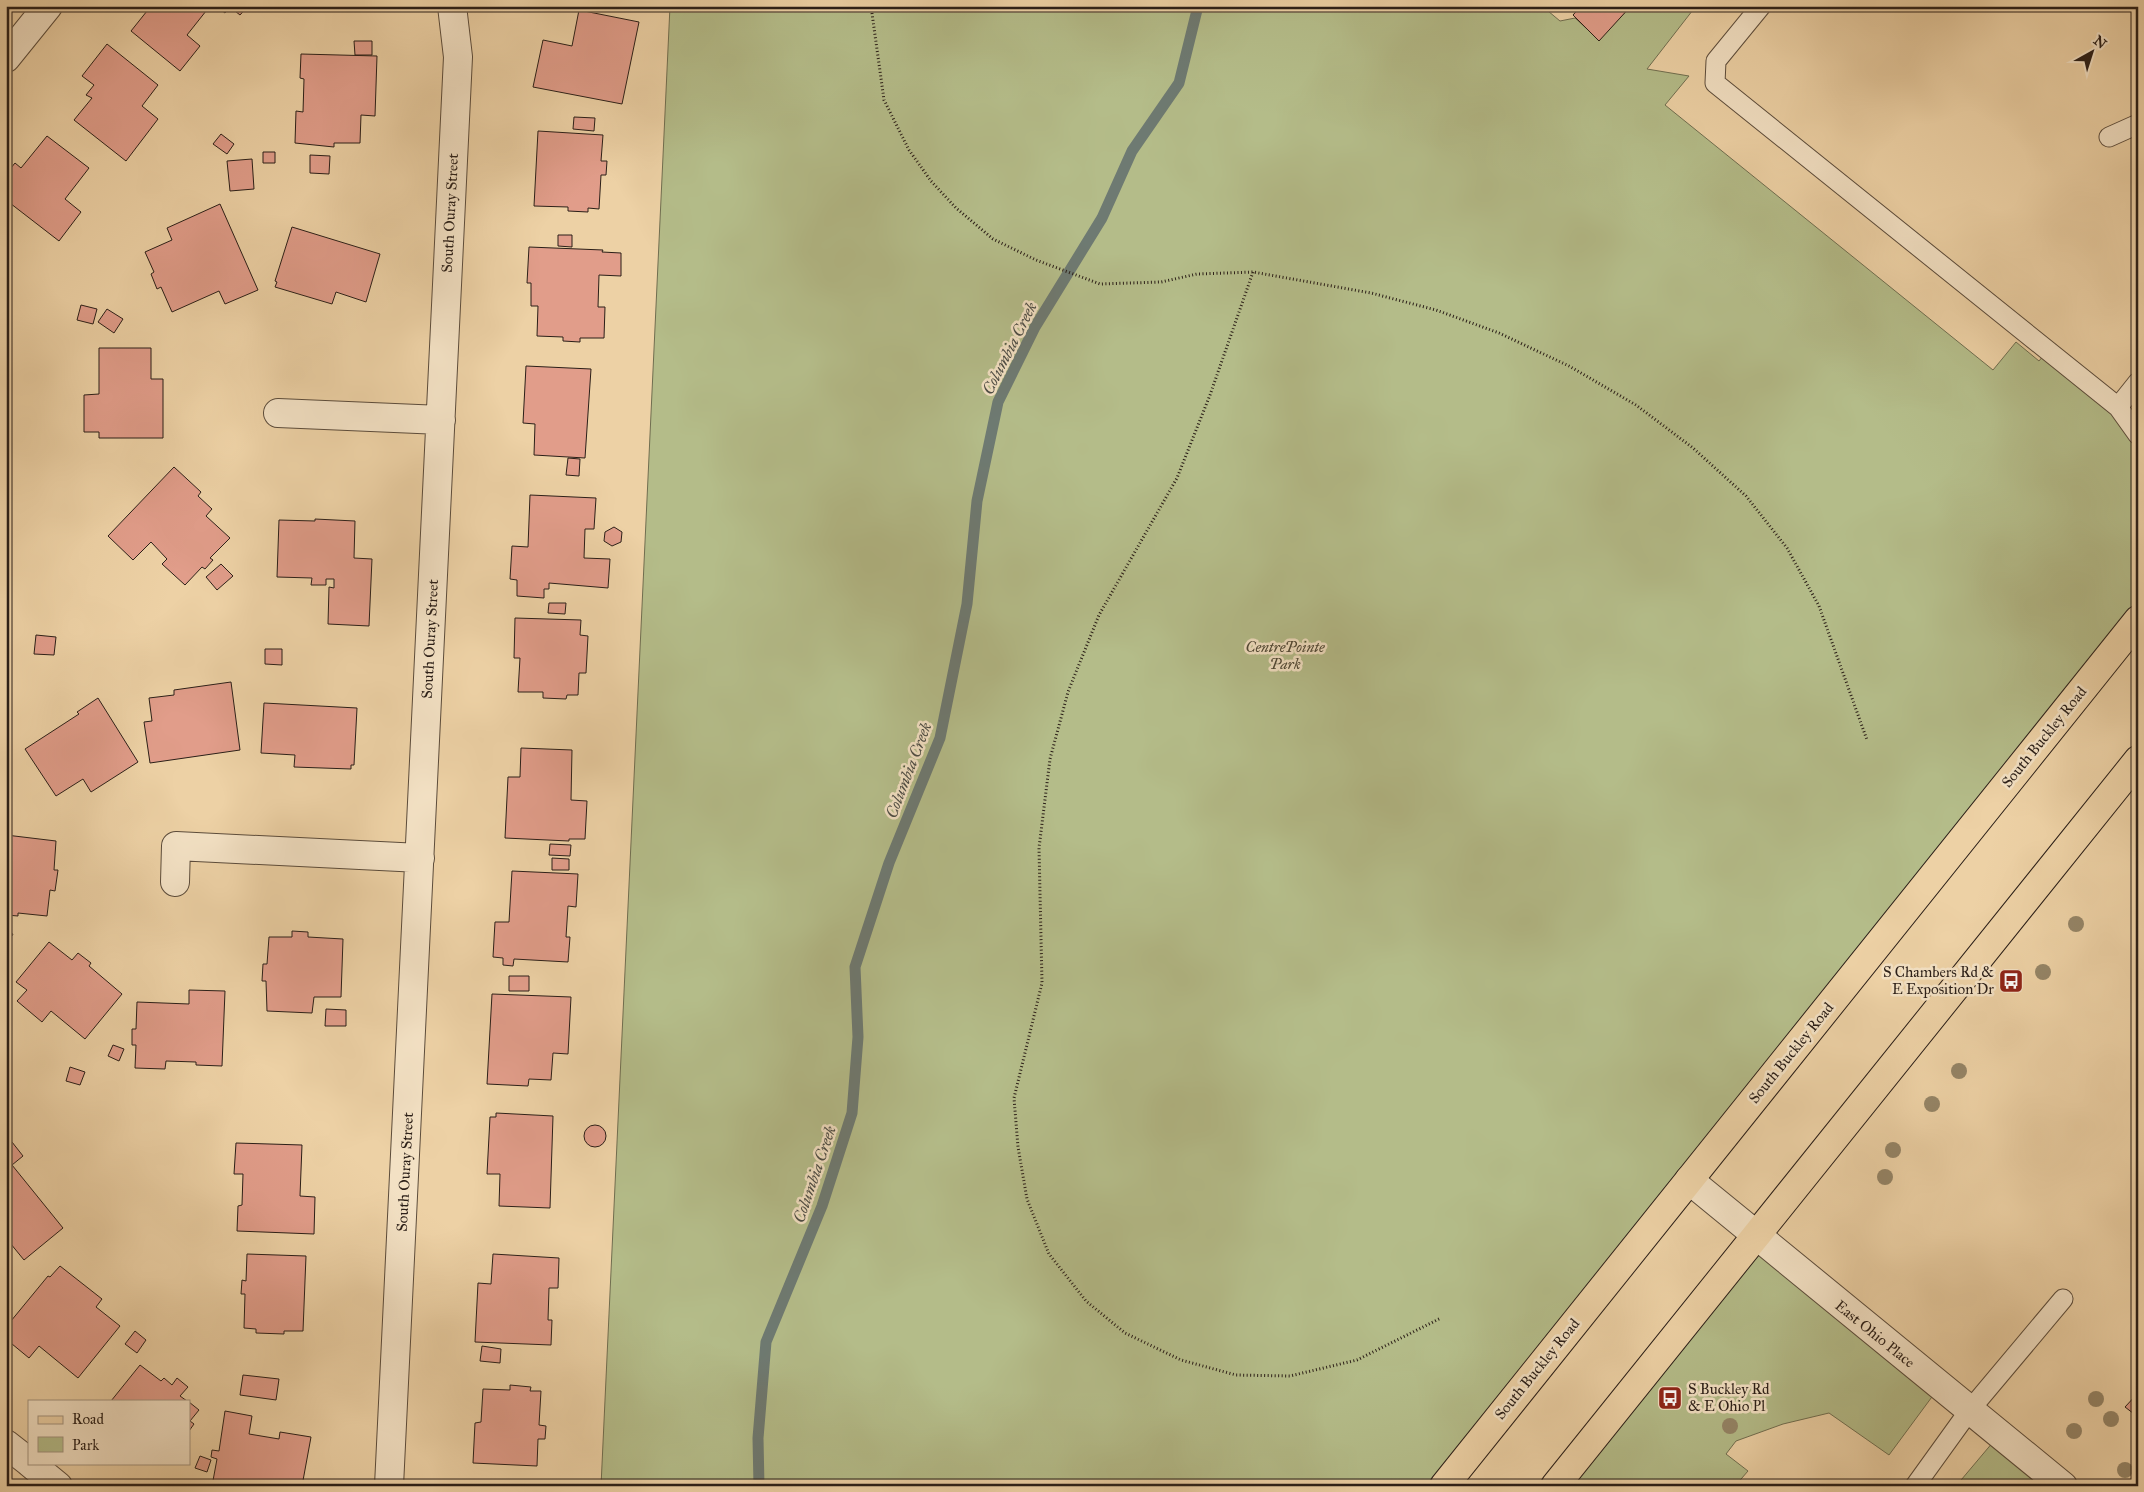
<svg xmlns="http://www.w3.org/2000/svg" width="2144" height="1492" viewBox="0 0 2144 1492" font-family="'IM FELL Great Primer',serif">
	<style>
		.green { fill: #b4bc89; stroke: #706e50 }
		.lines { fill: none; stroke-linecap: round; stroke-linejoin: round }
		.stream { stroke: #6e7a72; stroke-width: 11 }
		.building { fill: #e19d8a; stroke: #2b1f18 }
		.lane-casing { stroke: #5c4c3b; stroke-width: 21 }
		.street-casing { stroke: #5c4c3b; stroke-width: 30 }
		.primary-casing { stroke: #2b1f18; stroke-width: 30 }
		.path { stroke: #2b1f18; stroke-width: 3; stroke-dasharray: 1 2.5; stroke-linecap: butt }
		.lane { stroke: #f3e1c4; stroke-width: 19 }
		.street { stroke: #f3e1c4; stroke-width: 28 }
		.primary { stroke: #edd1a5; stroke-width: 28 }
		.tree { fill: #958567 }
		.labels { text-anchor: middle; stroke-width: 5; stroke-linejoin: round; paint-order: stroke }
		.street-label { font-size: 15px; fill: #2b1f18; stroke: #f3e1c4 }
		.park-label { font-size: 15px; font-style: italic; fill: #4d4634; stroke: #f3e1c4 }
		.poi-label { font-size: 15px; fill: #2b1f18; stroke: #f3e1c4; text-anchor: end }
		.water-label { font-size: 16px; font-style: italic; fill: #4c4c45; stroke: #f3e1c4 }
	</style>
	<rect width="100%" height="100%" fill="#edd1a5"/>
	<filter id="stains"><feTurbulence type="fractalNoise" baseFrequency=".004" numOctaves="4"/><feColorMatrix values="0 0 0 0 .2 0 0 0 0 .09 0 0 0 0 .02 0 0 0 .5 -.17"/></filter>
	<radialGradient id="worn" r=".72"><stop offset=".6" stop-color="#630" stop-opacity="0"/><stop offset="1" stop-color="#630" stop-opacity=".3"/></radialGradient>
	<path class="green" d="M670 6H1542L1560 21 1575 18 1599 40 1631 6H1696L1647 69 1689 76 1665 105 1993 370 2016 342 2039 361 2048 350 2138 435V620L1444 1486H601Z
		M1757 1236 1940 1386 1889 1455 1829 1413 1783 1424 1736 1441 1726 1454 1748 1471 1735 1486H1555Z
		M1999 1435 2063 1486H1956Z"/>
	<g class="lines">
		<path class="stream" d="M759 1486 758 1438 766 1342 822 1206 852 1113 858 1037 855 967 889 863 940 738 967 604 977 501 998 402 1035 327 1102 218 1132 151 1179 83 1198 6"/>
	</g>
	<path class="building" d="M210 6 187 35 200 46 180 71 131 31 151 6Z
		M216 6H248L240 15 230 7 225 13Z
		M1581 6H1631L1599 41 1573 15Z
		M579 10 639 22 622 104 533 87 543 40 572 46Z
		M354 41H372V55H355Z
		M107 44 158 85 142 106 158 119 126 161 74 120 92 98 86 95 94 85 82 76Z
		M301 54 377 56 375 116 361 115 360 143H334V147L295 143 296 111 303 112 304 79 300 78Z
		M574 117 595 118 594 131 573 129Z
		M538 131 603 135 601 161H607L606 175H601L599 209 588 208V212L568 211V207L534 206Z
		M221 134 234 144 227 154 213 144Z
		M47 136 89 168 65 199 81 212 59 241 6 200V174L15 163 21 168Z
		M263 152H275V163H263Z
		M310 155 330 156 329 174 310 173Z
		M252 159 254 189 230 191 227 161Z
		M220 204 258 290 225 304 219 291 172 312 161 287 157 289 151 274 154 272 145 252 172 240 167 228Z
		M292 227 380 254 366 302 336 292 332 304 275 287 277 282 275 281Z
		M558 235H572V247L558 246Z
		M529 247 603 250 602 252 621 253V276L599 275 598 307H605L604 338H580V342L563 341V337L537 336 538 306H531V283H527Z
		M81 305 97 309 93 324 77 320Z
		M107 309 123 319 114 333 98 322Z
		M99 348H151V379H163V438H99V432H84V395L99 394Z
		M526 366 591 369 585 458 534 455 535 424 523 423Z
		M568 458 580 459 579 476 566 475Z
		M174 467 201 492 198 496 212 509 206 516 230 538 210 558 213 560 205 569 202 567 185 585 162 564 167 559 151 542 133 560 108 536Z
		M530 495 596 498 594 529H585L584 558 610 559 608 588 549 583V589H544V598L517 596V580L510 579 512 546 528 547Z
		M315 519 355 521 354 558 372 559 369 626 328 624 329 587 334 588V579H326V585H311L312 578 277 577 279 520 315 521Z
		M614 527 622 532 621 542 612 546 604 541 605 532Z
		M221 564 233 576 217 590 206 577Z
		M549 603H566L565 614 548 613Z
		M515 618 581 620 580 635 588 636 586 673H579L578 695H567L566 699 543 698V692H518L520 658H514Z
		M36 635 56 637 54 655 34 654Z
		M265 649H282V665L265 664Z
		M231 682 240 750 150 763 144 722 152 721 149 698 174 695V690Z
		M98 698 138 762 91 792 83 779 56 796 25 749 79 714 77 712Z
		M264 703 357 708 354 765H351V769L294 767 295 755 261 753Z
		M521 748 572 750 571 800 587 801 585 839H569V841L505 838 508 777H520Z
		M6 835 56 841 54 870H58L55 891 50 890 47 916 18 913V916L6 915Z
		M550 844 571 845 570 856 549 855Z
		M552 858 569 859V870H552Z
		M512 871 578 874 576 907 568 906 566 937H570L568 962 514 959 513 966 503 965V958L493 957 495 922H509Z
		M6 923 13 935 6 938Z
		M292 931 308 932V937L343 939 341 997H314L312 1013 267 1011 266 981H262L263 964H267L269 937H292Z
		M49 942 72 960 78 953 91 963 89 966 122 994 85 1039 51 1011 42 1022 17 1001 27 990 16 982Z
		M509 976H529V991H509Z
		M189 990 225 991 222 1066 196 1065V1062L166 1061 165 1069 135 1068 136 1045H132V1029H136L137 1002 189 1004Z
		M492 994 571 997 568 1054 553 1053 551 1080 529 1079 528 1086 487 1084Z
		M326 1009 346 1010V1026H325Z
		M113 1045 124 1049 119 1061 108 1056Z
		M70 1067 85 1072 80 1085 66 1081Z
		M496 1113 553 1116 550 1208 499 1206 500 1174H487L490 1117H496Z
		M584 1136a11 11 0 1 1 22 0a11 11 0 1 1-22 0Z
		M12 1142 23 1156 12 1165 63 1228 24 1260 6 1238V1147Z
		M236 1143 302 1145 300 1196 315 1197 314 1234 237 1231 238 1206 242 1205 243 1174H234Z
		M247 1254 306 1256 303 1331H284V1334L256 1333V1329L244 1328 245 1294H241L242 1280 246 1281Z
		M493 1254 559 1258 558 1288H549L548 1320H552L551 1345 475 1342 478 1283 491 1284Z
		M60 1266 102 1299 96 1307 120 1326 78 1378 39 1346 29 1358 6 1339V1327L48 1276 50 1277Z
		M135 1331 146 1340 137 1353 125 1344Z
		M482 1346 501 1349 500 1363 480 1361Z
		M140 1365 161 1381 164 1378 172 1385 177 1378 188 1387 180 1396 187 1401H111Z
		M243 1375 279 1379 276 1400 240 1395Z
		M510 1385 531 1387 530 1391H541L539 1425 546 1426 545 1439H538L537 1466 473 1463 475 1423 481 1422 483 1389 510 1390Z
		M2138 1393V1417L2125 1407Z
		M189 1402 199 1410 190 1421 194 1424 189 1431Z
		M225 1411 252 1416 249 1434 279 1439 280 1432 311 1437 302 1486H212L217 1459 211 1457 212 1450 219 1451Z
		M200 1456 211 1460 207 1472 195 1468Z"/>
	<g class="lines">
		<defs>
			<path id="lane" d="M1761 6 1716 61 1715 83 2118 407 2138 435
				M2109 137 2138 124
				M2118 407 2138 382
				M1915 1486 1969 1411 2063 1299"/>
			<path id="street" d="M6 58 48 6
				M278 413 441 420
				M175 882 176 846 420 858
				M1689 1180 2063 1486
				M6 1444 29 1462
				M30 1463 58 1486
				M389 1486 458 57 452 6"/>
			<path id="primary" d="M1444 1486 2138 620
				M1555 1486 2138 760"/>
		</defs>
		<use href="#lane" class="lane-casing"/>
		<use href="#street" class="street-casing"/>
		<use href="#primary" class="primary-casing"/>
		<path class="path" d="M871 6 884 100 909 150 931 181 956 208 993 239 1036 260 1100 284 1161 282 1197 274 1253 272 1371 293 1436 310 1499 333 1569 366 1636 405 1693 448 1746 496 1787 548 1819 606 1867 740
			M1253 272 1210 395 1177 478 1099 615 1068 692 1050 759 1039 848 1042 983 1014 1098 1018 1147 1027 1199 1049 1254 1086 1301 1125 1333 1181 1360 1236 1375 1290 1376 1357 1360 1441 1318
			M2136 1375 2138 1376"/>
		<use href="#lane" class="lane"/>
		<use href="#street" class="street"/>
		<use href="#primary" class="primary"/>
	</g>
	<g class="tree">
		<circle cx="2076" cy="924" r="8"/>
		<circle cx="2043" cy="972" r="8"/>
		<circle cx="1959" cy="1071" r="8"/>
		<circle cx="1932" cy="1104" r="8"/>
		<circle cx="1893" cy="1150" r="8"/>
		<circle cx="1885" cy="1177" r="8"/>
		<circle cx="2096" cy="1399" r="8"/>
		<circle cx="2111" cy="1419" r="8"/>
		<circle cx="1730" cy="1426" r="8"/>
		<circle cx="2074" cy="1431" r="8"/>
		<circle cx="2125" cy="1470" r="8"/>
	</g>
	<defs>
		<symbol id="bus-square" viewBox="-11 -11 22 22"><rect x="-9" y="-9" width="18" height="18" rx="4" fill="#8f2418" stroke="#f3e1c4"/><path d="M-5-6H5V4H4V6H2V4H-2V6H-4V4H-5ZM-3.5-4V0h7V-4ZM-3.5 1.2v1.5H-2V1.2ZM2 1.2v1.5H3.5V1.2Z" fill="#fff"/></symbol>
	</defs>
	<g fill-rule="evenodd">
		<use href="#bus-square" x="1997" y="967" width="28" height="28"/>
		<use href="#bus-square" x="1656" y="1384" width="28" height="28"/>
	</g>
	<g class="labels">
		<g class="street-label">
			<text transform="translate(450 213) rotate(-87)" y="5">South Ouray Street</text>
			<text transform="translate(430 639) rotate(-87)" y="5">South Ouray Street</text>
			<text transform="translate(2044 737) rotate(-51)" y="5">South Buckley Road</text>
			<text transform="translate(1791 1053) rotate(-51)" y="5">South Buckley Road</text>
			<text transform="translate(405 1172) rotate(-87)" y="5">South Ouray Street</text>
			<text transform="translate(1875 1334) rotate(39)" y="5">East Ohio Place</text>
			<text transform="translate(1537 1369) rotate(-51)" y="5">South Buckley Road</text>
		</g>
		<g class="park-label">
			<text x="1285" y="652">CentrePointe<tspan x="1285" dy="17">Park</tspan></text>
		</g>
		<g class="poi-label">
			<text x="1994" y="977">S Chambers Rd &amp;<tspan x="1994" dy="17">E Exposition Dr</tspan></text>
			<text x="1688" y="1394" text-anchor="start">S Buckley Rd<tspan x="1688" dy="17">&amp; E Ohio Pl</tspan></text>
		</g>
		<g class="water-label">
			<text transform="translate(1009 348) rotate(-63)" y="6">Columbia Creek</text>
			<text transform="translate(908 770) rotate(-69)" y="6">Columbia Creek</text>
			<text transform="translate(814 1174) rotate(-71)" y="6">Columbia Creek</text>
		</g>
	</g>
	<rect width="2144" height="1492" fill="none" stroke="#edd1a5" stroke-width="25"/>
	<rect x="8" y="8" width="2129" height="1477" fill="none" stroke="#2b1f18" stroke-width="2.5"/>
	<rect x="12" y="12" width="2119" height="1467" fill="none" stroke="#2b1f18"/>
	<rect x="28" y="1400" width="162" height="65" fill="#f3e1c4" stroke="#a3937f"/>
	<rect x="38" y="1416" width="25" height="8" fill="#edd1a5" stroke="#a3937f"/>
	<text x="72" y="1424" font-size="15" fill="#2b1f18">Road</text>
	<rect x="38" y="1437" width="25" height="15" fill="#b4bc89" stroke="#a3937f"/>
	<text x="72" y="1450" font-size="15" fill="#2b1f18">Park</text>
	<g transform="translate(2092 52) rotate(39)" stroke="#f3e1c4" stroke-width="4" paint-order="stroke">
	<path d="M0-4L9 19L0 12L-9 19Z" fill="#2b1f18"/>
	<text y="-8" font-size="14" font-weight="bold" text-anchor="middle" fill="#2b1f18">N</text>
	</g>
	<rect width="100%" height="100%" filter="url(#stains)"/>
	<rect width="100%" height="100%" fill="url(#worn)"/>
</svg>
